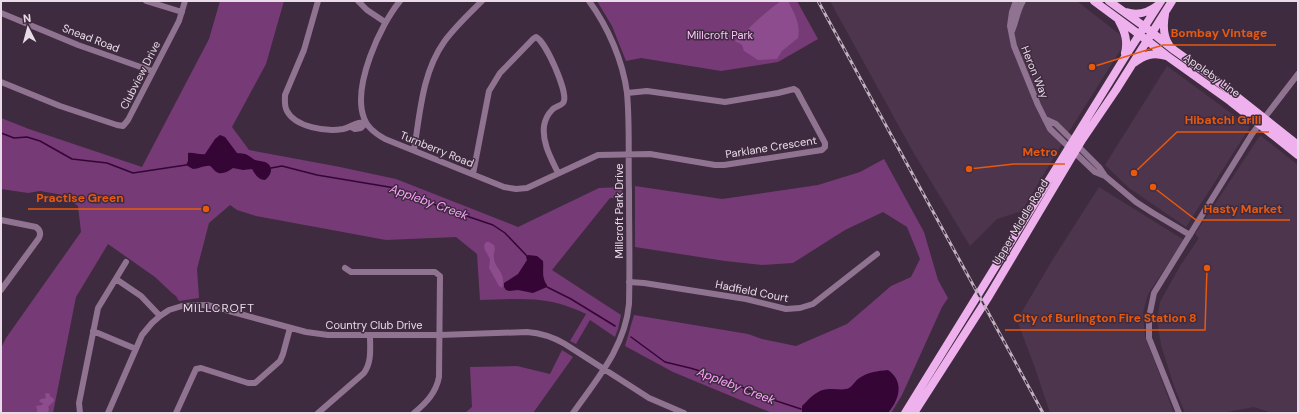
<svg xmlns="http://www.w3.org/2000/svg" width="1299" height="414" viewBox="0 0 1299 414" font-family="'DM Sans',sans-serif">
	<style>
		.built { fill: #4d354d }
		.green { fill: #763a76 }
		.forest { fill: #8d4c8d }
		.water { fill: #350536 }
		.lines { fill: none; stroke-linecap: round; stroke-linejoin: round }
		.stream { stroke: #350536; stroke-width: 1.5 }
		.minor { stroke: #907390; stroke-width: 6 }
		.major { stroke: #eeb1ed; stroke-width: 8 }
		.rail-casing { stroke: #c0b1bf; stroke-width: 3 }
		.rail { stroke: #3f2b3f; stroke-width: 1.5; stroke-dasharray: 4.5; stroke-linecap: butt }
		.labels { text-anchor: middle; stroke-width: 3; stroke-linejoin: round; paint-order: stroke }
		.park-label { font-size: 11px; fill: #fbc5fa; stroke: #3f2b3f }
		.street-label { font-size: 11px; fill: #e9dbe8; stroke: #3f2b3f }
		.water-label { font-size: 12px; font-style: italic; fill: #fea4fd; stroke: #3f2b3f }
		.neighbourhood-label { font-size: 12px; letter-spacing: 1px; fill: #e9dbe8; stroke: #3f2b3f }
		.leader { fill: none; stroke: #e8590c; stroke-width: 1.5 }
		.callout-dot { fill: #e8590c; stroke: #3f2b3f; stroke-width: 1.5 }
		.callout-label { font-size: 12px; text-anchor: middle; font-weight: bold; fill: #e8590c; stroke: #3f2b3f; stroke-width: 3; stroke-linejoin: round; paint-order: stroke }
	</style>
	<rect width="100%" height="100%" fill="#3f2b3f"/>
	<path class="built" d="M830 1H1077L1123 37V46L1070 130 1022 211 997 219 970 246 912 150Z
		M1167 66 1250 127 1186 227 1129 188 1105 165Z
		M1261 136 1298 165V413H1271L1254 407 1222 413H1185L1174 386 1161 345 1157 320 1160 302 1180 266 1199 238 1195 234 1259 137Z
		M1099 187 1184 240 1148 294 1143 313 1145 336 1174 413H1050L1035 368 1017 320 1053 259Z"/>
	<path class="green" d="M220 1H284L266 64 232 127 249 150 340 167 396 179 518 227 599 188 622 187V198H610L552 270 621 315 618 329 615 337 590 320 576 344 570 341 586 314C548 295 521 299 480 300L477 254 456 237 386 240 256 216 237 210 230 205 209 223 197 269 199 298 179 301 176 296 172 293 155 277 108 244 76 297 53 413H1V348L6 338 81 232 78 206 63 195 40 191 28 193 1 189V118L29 129 142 167 209 39Z
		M597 1H797L818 39 778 62 721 71 641 58 626 61 612 26Z
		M884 159 924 232 938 280 948 298 942 307 902 395 891 413H772L673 372 625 346 634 315 748 334 762 339 796 346 847 324 891 286 911 277 920 259 907 227 883 212 845 230 793 263 762 265 725 261 635 247V186L722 199 818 185 860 172Z
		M562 350 573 357 533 413H465L472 407 470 367 517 366 550 374Z"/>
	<path class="forest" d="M781 1H788C794 13 801 24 798 38L782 51 777 59 758 60 744 51 742 45 735 41C750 27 764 13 781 1Z
		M486 242H489L494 245 495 249C489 269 508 269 502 288L499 286 489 268 490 259 485 250 484 245Z
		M47 393 50 394V396L54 399V401L48 407 49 409 48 413H37V409L36 406 42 405 43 404 39 401 41 399 46 398 45 394Z"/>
	<path class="water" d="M220 135 225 137 237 153C248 154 246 154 255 160 258 161 262 161 265 162 274 166 272 175 265 180 258 180 255 174 252 169L243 170 233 168C227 172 221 176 215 171 213 169 212 167 210 166 206 165 198 169 193 169L186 165 188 161V153C193 152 199 155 205 154L215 139Z
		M528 255 537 256 543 261C544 270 541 276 547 285V287L533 293 518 290 509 291 506 290 504 287V283L518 274 527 260 526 257Z
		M888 370C905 382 899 400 888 413L802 412V406C810 398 818 388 831 389 835 389 842 390 846 389 852 388 854 382 858 379 867 372 878 371 888 370Z"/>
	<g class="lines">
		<path class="stream" d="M1 133 14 138 27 137 40 141 72 159 107 163 133 173 186 165
			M271 168 282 166 317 175 395 188 443 208 493 225 505 233 527 256
			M547 287 571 299 615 326
			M631 337 665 362 690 368 717 376 728 380 755 394 801 409"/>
		<path class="minor" d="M146 1 182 12
			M318 1 304 50 285 95C285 100 284 106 287 111 295 127 326 132 343 129 353 127 355 121 366 123
			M358 1 367 10 385 22
			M400 1C380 25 352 87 364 118 367 128 376 134 385 139L504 187 516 189 527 188 598 155 650 154 715 165H724L822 150 825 147V143L797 91 794 89 778 93 725 102 647 91 627 93
			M1016 1 1012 12 1010 26 1014 46 1038 105 1050 129 1095 172 1105 176 1136 202 1153 213 1190 235
			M1 13 78 45 152 71
			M1012 31C1016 22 1017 11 1023 1
			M1 82 60 106 117 125 123 126 128 120 179 21 185 1
			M1045 119 1056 124 1099 167 1105 176
			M351 127 355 129 361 128 366 123
			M414 150C420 114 422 73 444 42 455 27 469 14 482 1
			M473 174 489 91 500 73 533 39 536 37C546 42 567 90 564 101 563 106 555 106 552 110 548 114 545 120 544 126 542 143 551 158 558 173
			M1 220 36 227C40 230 41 234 39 238L1 290
			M345 268 351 272H435L440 276 439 377C436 393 426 403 414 413
			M116 279 141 296 160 316
			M629 282 644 283 746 299 786 309 800 308 813 304 877 254
			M93 331 136 349
			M80 413 79 403 98 308 126 262
			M108 413 142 335 152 323 160 316 169 310 182 306 207 305 306 332 328 335H440L527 332C541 333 553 337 565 344L649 398 684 413
			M176 413 196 369 201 368 248 383H255L280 361 283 354 290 328
			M318 413 364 373C372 362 370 348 370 335
			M573 413C597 379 625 347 629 304 630 266 629 229 629 191 628 159 630 126 627 93 623 61 608 27 589 1
			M1179 413 1149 338V317L1154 293 1252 134 1298 74"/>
		<path class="major" d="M1094 1 1140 35 1167 56 1230 101 1298 155
			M1109 1 1145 27 1174 50 1212 77 1298 145
			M1126 12C1138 16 1148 13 1158 5
			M1165 14C1163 25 1163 36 1169 45
			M1119 21C1125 32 1128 41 1125 53
			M1134 63C1144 55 1153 52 1166 56
			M905 413 1123 60 1161 1
			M914 413 989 296 1082 140 1116 90 1172 1"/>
		<defs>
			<path id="rail" d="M818 1 1043 413"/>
		</defs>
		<use href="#rail" class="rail-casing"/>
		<use href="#rail" class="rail"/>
	</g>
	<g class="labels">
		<g class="park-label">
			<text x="720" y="39">Millcroft Park</text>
		</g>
		<g class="street-label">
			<text transform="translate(91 38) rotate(21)" y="4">Snead Road</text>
			<text transform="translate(1035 72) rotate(68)" y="4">Heron Way</text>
			<text transform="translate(140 75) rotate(-63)" y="4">Clubview Drive</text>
			<text transform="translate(1212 75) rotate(36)" y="4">Appleby Line</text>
			<text transform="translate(771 147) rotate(-9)" y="4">Parklane Crescent</text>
			<text transform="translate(437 149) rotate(22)" y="4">Turnberry Road</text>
			<text transform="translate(619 211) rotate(-90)" y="4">Millcroft Park Drive</text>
			<text transform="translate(1020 222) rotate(-59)" y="4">Upper Middle Road</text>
			<text transform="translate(752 291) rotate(11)" y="4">Hadfield Court</text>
			<text x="374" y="329">Country Club Drive</text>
		</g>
		<g class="water-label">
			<text transform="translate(429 202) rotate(20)" y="4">Appleby Creek</text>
			<text transform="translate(736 386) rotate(21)" y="4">Appleby Creek</text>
		</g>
		<g class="neighbourhood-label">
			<text x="219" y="312">MILLCROFT</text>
		</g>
	</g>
	<path class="leader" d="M1092 67L1163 45H1276M1134 173L1177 132H1269M969 169L1014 164H1065M206 209L132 209H28M1153 187L1196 220H1290M1207 268L1205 330H1005"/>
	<g class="callout-dot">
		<circle cx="1092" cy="67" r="4"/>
		<circle cx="1134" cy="173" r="4"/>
		<circle cx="969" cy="169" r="4"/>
		<circle cx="206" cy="209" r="4"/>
		<circle cx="1153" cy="187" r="4"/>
		<circle cx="1207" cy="268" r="4"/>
	</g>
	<g class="callout-label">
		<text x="1219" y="37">Bombay Vintage</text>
		<text x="1223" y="124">Hibatchi Grill</text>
		<text x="1040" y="156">Metro</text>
		<text x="80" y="202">Practise Green</text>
		<text x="1243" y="213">Hasty Market</text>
		<text x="1105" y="322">City of Burlington Fire Station 8</text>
	</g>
	<rect width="1299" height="414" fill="none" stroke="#e9dbe8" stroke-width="4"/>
	<g transform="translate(28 28) rotate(354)" stroke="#3f2b3f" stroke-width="3" paint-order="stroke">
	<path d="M0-3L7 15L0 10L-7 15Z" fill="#e9dbe8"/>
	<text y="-6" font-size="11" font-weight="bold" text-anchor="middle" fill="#e9dbe8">N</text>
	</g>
</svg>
